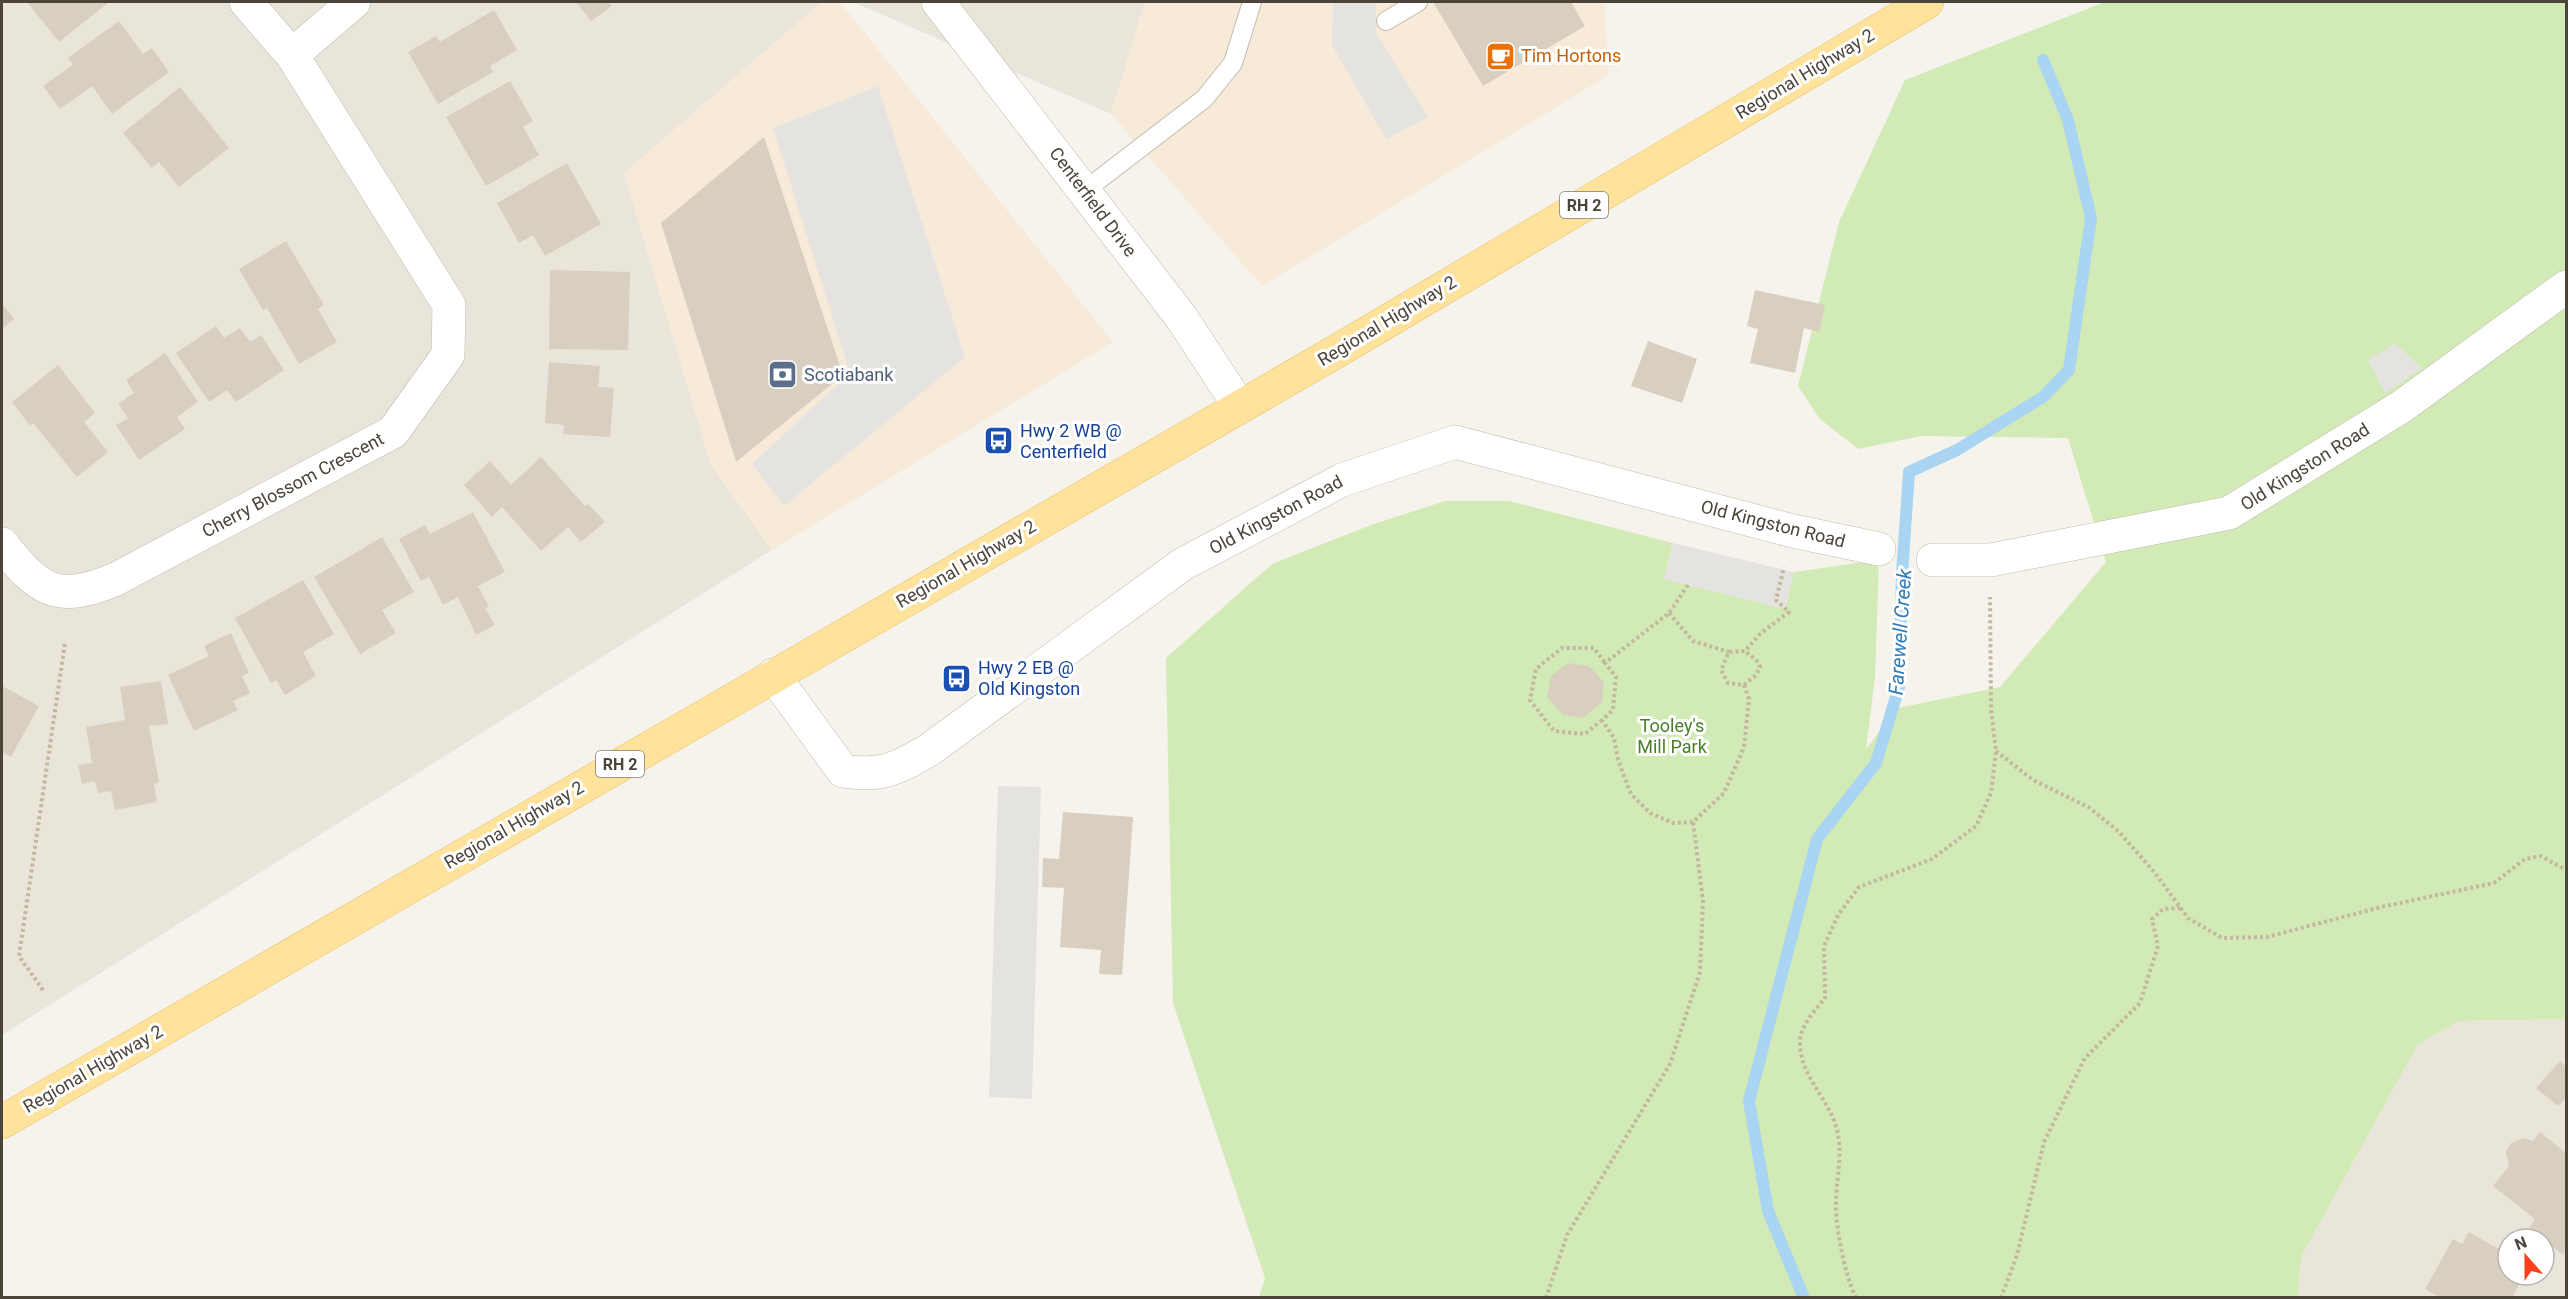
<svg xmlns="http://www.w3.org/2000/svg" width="2568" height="1299" viewBox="0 0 2568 1299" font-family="Roboto,sans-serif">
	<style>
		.residential { fill: #eae5da; fill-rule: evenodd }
		.commercial { fill: #f7ead8 }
		.green { fill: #d2eab5 }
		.parking { fill: #e5e3e0 }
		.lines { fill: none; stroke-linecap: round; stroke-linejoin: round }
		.stream { stroke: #a9d4f2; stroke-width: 12 }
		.building { fill: #d8cfc1 }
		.service-casing { stroke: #c2bbae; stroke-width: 20 }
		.minor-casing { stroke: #c2bbae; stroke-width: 34 }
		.primary-casing { stroke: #e6c16a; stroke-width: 34 }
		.path { stroke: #c4b79f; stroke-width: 4; stroke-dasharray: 3 3; stroke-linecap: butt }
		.service { stroke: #fff; stroke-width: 18 }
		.minor { stroke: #fff; stroke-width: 33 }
		.primary { stroke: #ffe39c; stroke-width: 33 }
		.labels { text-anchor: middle; stroke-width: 6; stroke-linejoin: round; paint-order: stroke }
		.shield { fill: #fff; stroke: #817c74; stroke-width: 1.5 }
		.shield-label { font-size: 16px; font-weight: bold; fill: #4b4439 }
		.food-label { font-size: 18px; fill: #c56008; stroke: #fff; text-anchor: start }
		.street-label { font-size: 18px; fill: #4b4439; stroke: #fff }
		.service-label { font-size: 18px; fill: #4e5e75; stroke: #fff; text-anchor: start }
		.transit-label { font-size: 18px; fill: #164399; stroke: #fff; text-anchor: start }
		.park-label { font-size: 18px; fill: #4a7f2a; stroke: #fff }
		.water-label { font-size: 20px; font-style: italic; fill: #2e7ab2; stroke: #fff }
	</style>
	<rect width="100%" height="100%" fill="#f6f3ec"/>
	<path class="residential" d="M2 2H822L624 173 711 465 772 550 2 1035Z
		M853 2H1145L1111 114Z
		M2566 1019V1297L2298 1298 2301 1257 2418 1044 2459 1021ZM2508 1239H2544V1275H2508Z"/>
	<path class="commercial" d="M822 2H840L1113 342 772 550 711 465 624 173Z
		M1145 2H1604L1609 75 1262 286 1111 114Z"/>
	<path class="green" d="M2105 2H2566V1019L2459 1021 2418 1044 2301 1257 2298 1297H1259L1265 1278 1173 1003 1166 658 1272 564 1371 525 1445 501H1509L1673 543 1664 579 1785 609 1794 572 1879 560 1875 677 1866 749 1898 708 2000 687 2106 562 2068 438 1921 436 1858 449 1820 419 1798 386 1839 222 1905 80Z"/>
	<path class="parking" d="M1333 2H1376V33L1428 117 1386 139 1332 45Z
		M878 86 965 357 784 506 752 464 850 373 773 128Z
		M2395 343 2422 368 2385 393 2368 360Z
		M1673 543 1794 572 1785 609 1664 579Z
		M998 786 1041 787 1032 1099 989 1097Z"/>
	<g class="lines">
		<path class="stream" d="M1804 1298 1768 1211 1749 1101 1817 839 1876 763 1899 687 1902 574 1909 472 1957 450 2043 397 2069 370 2091 218 2068 120 2043 60"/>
	</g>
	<path class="building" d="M27 2H109L59 42Z
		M576 2H608L612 6 591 21Z
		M1433 2H1571L1585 26 1483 86Z
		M494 10 517 50 490 66 493 72 438 104 408 52 436 36 440 42Z
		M119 21 143 54 152 48 169 72 112 114 92 86 60 109 43 86 73 65 68 58Z
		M510 81 533 121 523 127 539 155 486 186 446 117Z
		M180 87 229 148 179 187 159 162 152 168 123 133Z
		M764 137 843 375 736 462 661 223Z
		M567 163 601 224 545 256 533 235 519 243 497 203Z
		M286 241 324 305 318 309 337 342 299 364 267 308 263 310 239 269Z
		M550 270 630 272 628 350 549 349Z
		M1755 290 1825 305 1819 332 1804 328 1795 373 1750 363 1758 329 1747 326Z
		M2 303 14 319 2 329Z
		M216 326 224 338 240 328 250 342 261 335 284 370 236 402 227 390 209 402 176 353Z
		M1648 341 1697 359 1682 403 1631 386Z
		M165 353 198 402 177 417 185 429 139 460 116 425 128 418 118 404 134 393 126 380Z
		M549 362 600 366 598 387 614 388 610 437 563 434 564 425 545 423Z
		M58 365 95 413 84 422 108 452 77 477 33 423 30 426 12 402Z
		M541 457 585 506 588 504 605 522 581 542 568 527 541 551 502 507 492 517 464 485 490 461 511 485Z
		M473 512 505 572 478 586 489 607 485 608 495 625 476 635 458 597 443 605 429 577 421 581 399 539 425 525 430 534Z
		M382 537 414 592 382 610 396 633 360 654 314 577Z
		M303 580 334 634 303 652 316 676 285 695 276 680 271 683 235 618Z
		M231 633 249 673 242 676 250 693 233 701 238 710 194 731 168 675 209 656 204 646Z
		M1568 663 1589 666 1604 682 1602 702 1583 718 1563 715 1547 697 1551 676Z
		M161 681 168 724 149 726 159 782 154 784 157 802 115 810 111 791 98 793 95 781 82 784 78 765 92 763 86 727 125 720 120 687Z
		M2 686 39 706 11 757 2 752Z
		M1063 812 1133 817 1122 975 1099 974 1101 950 1060 947 1064 888 1042 887 1043 858 1059 859Z
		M2560 1061 2566 1067V1100L2565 1099 2558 1106 2536 1088Z
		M2540 1132 2566 1153V1250L2563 1255 2529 1228 2535 1219 2493 1186 2509 1166 2506 1152 2511 1143 2524 1138 2533 1141Z
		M2469 1232 2508 1254V1275H2524L2512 1298H2441L2425 1289 2453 1239 2462 1244Z"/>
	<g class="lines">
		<defs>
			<path id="service" d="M1386 21 1418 2
				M1084 191 1204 99 1233 63 1252 2"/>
			<path id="minor" d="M938 2 1181 317 1240 407
				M292 55 354 2
				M2 544C39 591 57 604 116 579L393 432 448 355 449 305 292 55 246 2
				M1933 560H1991L2229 513 2401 407 2566 287
				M773 675 843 771C882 777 896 769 929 750L1183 564 1342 480 1455 442 1793 531 1879 549"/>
			<path id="primary" d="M2 1122 1337 351 1927 2"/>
		</defs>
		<use href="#service" class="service-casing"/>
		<use href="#minor" class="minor-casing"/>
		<use href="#primary" class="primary-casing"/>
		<path class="path" d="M1688 585 1669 613 1605 663 1616 677 1613 710 1602 720 1614 738 1618 760 1631 794 1650 813 1673 823 1693 822 1724 793 1744 747 1749 699 1744 685 1728 683 1721 670 1729 652 1745 651 1761 633 1789 612 1776 600 1784 567
			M1669 613 1693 641 1729 652
			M1744 685 1756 675 1760 667 1758 662 1745 651
			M1602 720 1585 734 1554 731 1530 700 1536 669 1562 648H1594L1605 663
			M1996 751 2033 780 2090 808 2119 832 2155 873 2188 918 2222 938 2267 937 2381 907 2494 883 2525 859 2541 856 2566 870
			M43 990 19 956 65 643
			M1546 1298 1567 1235 1670 1064 1700 972 1703 901 1693 822
			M1856 1298C1845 1275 1837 1234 1836 1209 1835 1180 1845 1151 1835 1123 1824 1093 1799 1074 1800 1040 1801 1025 1816 1009 1825 998L1824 946 1838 915 1859 887 1932 859 1976 826 1991 793 1996 751 1991 709 1990 597
			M2001 1298 2017 1255 2044 1142 2085 1058 2140 1003 2158 946 2152 919 2163 909 2180 908"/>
		<use href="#service" class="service"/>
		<use href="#minor" class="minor"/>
		<use href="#primary" class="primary"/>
	</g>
	<defs>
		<symbol id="cafe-square" viewBox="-11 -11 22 22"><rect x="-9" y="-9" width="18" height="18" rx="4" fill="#e8710a" stroke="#fff"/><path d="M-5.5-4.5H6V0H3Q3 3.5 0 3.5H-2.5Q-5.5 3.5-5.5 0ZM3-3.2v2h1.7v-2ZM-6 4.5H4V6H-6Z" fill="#fff"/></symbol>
		<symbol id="bank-square" viewBox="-11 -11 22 22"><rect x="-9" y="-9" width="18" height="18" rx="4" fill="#5c6f8a" stroke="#fff"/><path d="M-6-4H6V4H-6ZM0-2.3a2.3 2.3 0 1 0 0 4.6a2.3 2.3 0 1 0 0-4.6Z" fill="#fff"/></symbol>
		<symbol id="bus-square" viewBox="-11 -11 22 22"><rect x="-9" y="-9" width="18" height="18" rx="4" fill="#1a4fb4" stroke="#fff"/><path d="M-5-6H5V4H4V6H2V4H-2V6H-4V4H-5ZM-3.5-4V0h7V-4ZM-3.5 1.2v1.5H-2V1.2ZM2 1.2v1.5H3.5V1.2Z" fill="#fff"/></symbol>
	</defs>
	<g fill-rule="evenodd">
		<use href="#cafe-square" x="1484" y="40" width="33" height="33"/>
		<use href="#bank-square" x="766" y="358" width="33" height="33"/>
		<use href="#bus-square" x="982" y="424" width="33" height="33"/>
		<use href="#bus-square" x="940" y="662" width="33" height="33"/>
	</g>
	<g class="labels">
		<g class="shield">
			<rect x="1560" y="192" width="48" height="26" rx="4.5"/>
			<rect x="596" y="751" width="48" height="26" rx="4.5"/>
		</g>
		<g class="shield-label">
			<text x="1584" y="211">RH 2</text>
			<text x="620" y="770">RH 2</text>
		</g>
		<g class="food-label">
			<text x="1521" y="62">Tim Hortons</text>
		</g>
		<g class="street-label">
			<text transform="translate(1805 74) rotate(-31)" y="6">Regional Highway 2</text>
			<text transform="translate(1093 202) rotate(53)" y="6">Centerfield Drive</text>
			<text transform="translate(1387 321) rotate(-31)" y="6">Regional Highway 2</text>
			<text transform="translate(2305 467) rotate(-32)" y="6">Old Kingston Road</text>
			<text transform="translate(293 485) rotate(-28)" y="6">Cherry Blossom Crescent</text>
			<text transform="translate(1276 515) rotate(-28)" y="6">Old Kingston Road</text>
			<text transform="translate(1773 524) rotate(14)" y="6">Old Kingston Road</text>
			<text transform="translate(966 564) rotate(-30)" y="6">Regional Highway 2</text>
			<text transform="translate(514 825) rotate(-30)" y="6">Regional Highway 2</text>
			<text transform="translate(93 1069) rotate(-30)" y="6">Regional Highway 2</text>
		</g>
		<g class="service-label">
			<text x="804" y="381">Scotiabank</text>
		</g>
		<g class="transit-label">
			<text x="1020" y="437">Hwy 2 WB @<tspan x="1020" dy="21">Centerfield</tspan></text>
			<text x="978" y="674">Hwy 2 EB @<tspan x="978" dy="21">Old Kingston</tspan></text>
		</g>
		<g class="park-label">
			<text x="1672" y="732">Tooley's<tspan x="1672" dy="21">Mill Park</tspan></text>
		</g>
		<g class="water-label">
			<text transform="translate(1900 632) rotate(-86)" y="7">Farewell Creek</text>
		</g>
	</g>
	<rect width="2568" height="1299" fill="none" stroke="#4b4439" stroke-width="6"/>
	<g transform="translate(2526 1257) rotate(339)"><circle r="28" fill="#ffffff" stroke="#b7b4b0" stroke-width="1.5"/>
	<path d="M0-4.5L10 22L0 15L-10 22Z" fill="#fc3f1d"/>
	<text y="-9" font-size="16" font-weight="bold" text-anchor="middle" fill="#4b4439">N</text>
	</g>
</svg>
